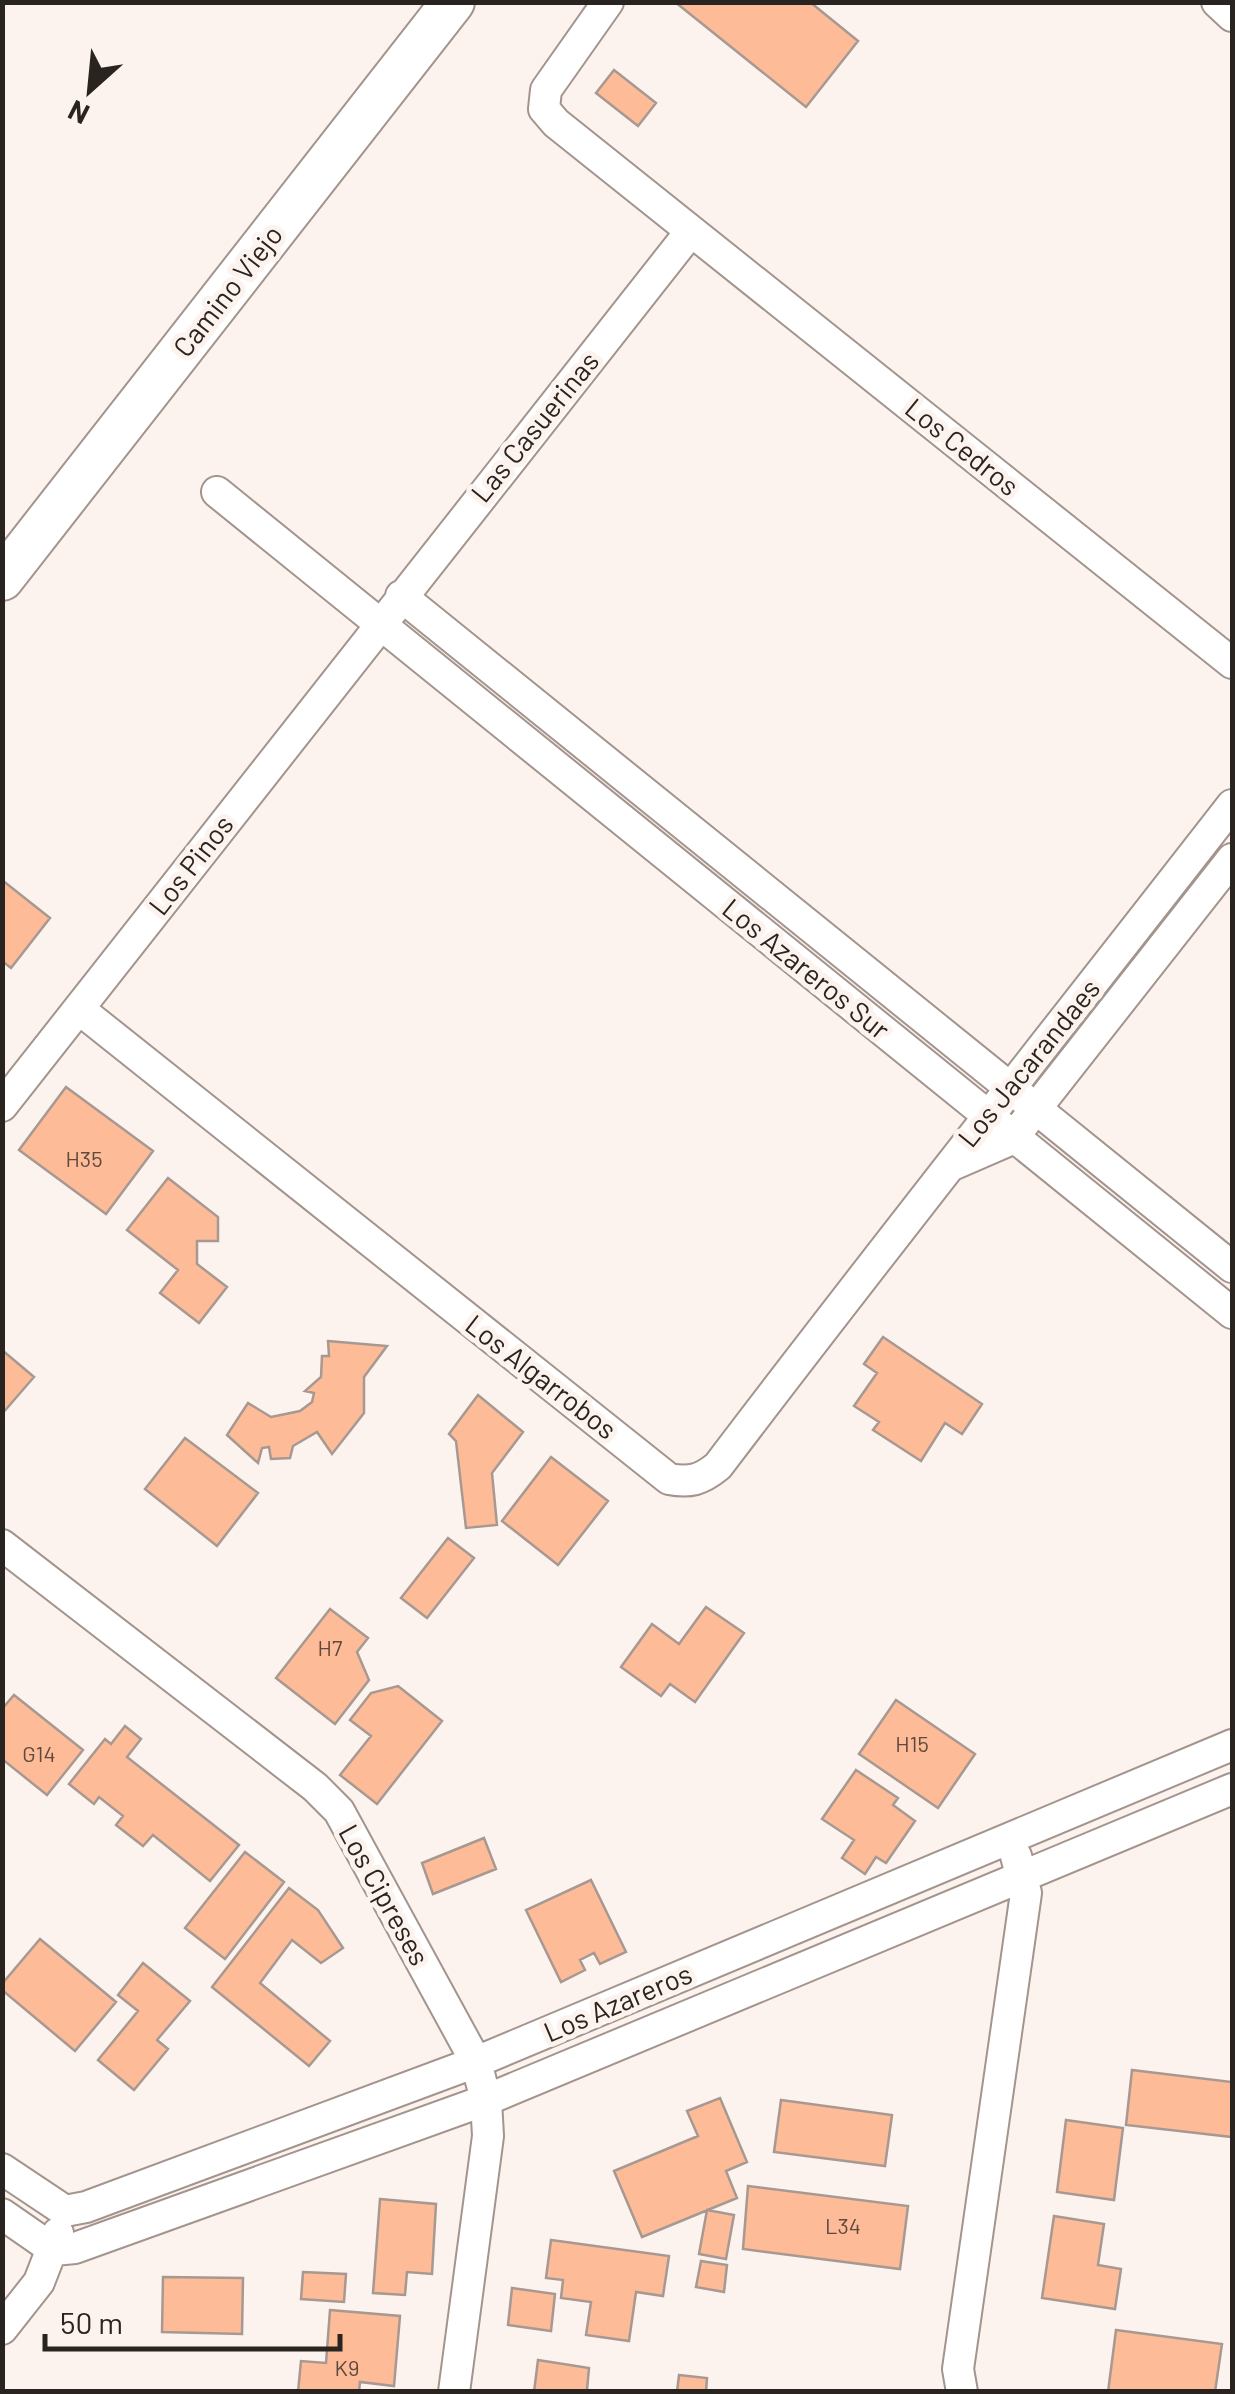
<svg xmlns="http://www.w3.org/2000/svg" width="1235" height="2394" viewBox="0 0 1235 2394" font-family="Barlow,sans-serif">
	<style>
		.building { fill: #febb98; stroke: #a79991; stroke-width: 2.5 }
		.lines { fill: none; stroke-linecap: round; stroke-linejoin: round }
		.minor-casing { stroke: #a3948d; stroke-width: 34 }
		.secondary-casing { stroke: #a3948d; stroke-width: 46 }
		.minor { stroke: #fff; stroke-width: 30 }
		.secondary { stroke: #fff; stroke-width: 42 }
		.labels { text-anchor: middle; stroke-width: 10; stroke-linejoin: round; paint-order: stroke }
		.number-label { font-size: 22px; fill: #5f4a3f }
		.street-label { font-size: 28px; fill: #2a2421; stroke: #fdf3ee }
	</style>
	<rect width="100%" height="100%" fill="#fdf3ee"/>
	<path class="building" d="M675 2H810L858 41 806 107Z
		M614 70 656 103 638 126 596 93Z
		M2 880 50 918 11 968 2 961Z
		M66 1087 153 1151 106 1214 19 1150Z
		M168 1178 218 1217V1241H197V1264L227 1287 199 1323 160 1293 178 1270 127 1230Z
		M883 1337 982 1404 962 1434 945 1423 921 1461 873 1430 879 1422 854 1406 877 1373 864 1364Z
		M328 1341 387 1346 364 1377V1413L332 1454 317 1432 293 1446 290 1458 271 1459 269 1447 262 1448 258 1463 227 1435 248 1403 271 1417 300 1411 312 1402 314 1393 305 1391 321 1377 322 1356H329Z
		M2 1350 34 1377 2 1414Z
		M478 1395 523 1432 492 1473 497 1525 466 1528 456 1441 449 1434Z
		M185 1438 258 1493 217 1546 145 1489Z
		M551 1457 608 1501 558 1565 502 1521Z
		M448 1538 474 1558 427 1618 401 1598Z
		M706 1607 744 1633 695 1702 670 1684 661 1696 621 1667 652 1624 679 1644Z
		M330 1609 368 1638 357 1652 369 1680 335 1724 276 1678Z
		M398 1686 442 1721 377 1804 340 1775 371 1736 350 1720 371 1693Z
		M14 1695 83 1750 47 1795 2 1759V1709Z
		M896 1700 975 1754 938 1808 859 1754Z
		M125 1726 141 1739 127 1757 239 1845 210 1881 153 1835 143 1846 116 1825 123 1816 99 1797 94 1804 69 1784 105 1739 111 1744Z
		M856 1770 898 1798 893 1805 915 1821 886 1863 876 1857 865 1874 842 1858 854 1840 822 1819Z
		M484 1838 496 1869 433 1894 422 1863Z
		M245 1852 284 1882 225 1959 185 1928Z
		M591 1880 626 1952 600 1964 594 1953 580 1960 585 1970 561 1982 526 1910Z
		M289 1888 318 1910 343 1948 321 1963 292 1940 260 1983 330 2041 309 2066 212 1987Z
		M40 1939 116 2002 75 2051 2 1990V1984Z
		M143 1963 190 2001 157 2040 168 2049 134 2090 98 2060 138 2011 118 1995Z
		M1132 2070 1232 2082V2137L1126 2125Z
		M720 2098 747 2162 726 2171 737 2198 642 2237 614 2171 698 2136 687 2111Z
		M781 2100 892 2115 885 2166 774 2152Z
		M1066 2120 1123 2128 1114 2200 1057 2192Z
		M748 2186 908 2206 900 2269 743 2249Z
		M380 2199 436 2204 432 2274 407 2272 405 2295 373 2293Z
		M707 2210 734 2215 726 2259 699 2254Z
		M1054 2216 1104 2224 1098 2265 1121 2269 1115 2309 1042 2298Z
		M551 2240 669 2256 663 2296 636 2292 629 2341 586 2335 591 2302 561 2298 563 2280 546 2278Z
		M701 2261 727 2265 724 2292 696 2287Z
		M303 2272 346 2274 344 2302 301 2299Z
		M163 2277 243 2278 242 2334 162 2332Z
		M512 2288 555 2294 551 2331 508 2325Z
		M330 2310 400 2316 394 2386 360 2382 359 2392H298L301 2361 326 2363Z
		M1116 2330 1222 2344 1215 2392H1108Z
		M538 2360 589 2368 587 2390 599 2392H534Z
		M679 2375 707 2378 706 2392H677Z"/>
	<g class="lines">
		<defs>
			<path id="minor" d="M608 2 546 90 544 109 556 123 1232 663
				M1217 2 1232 16
				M217 492 1232 1313
				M401 596 1232 1267
				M79 1009 669 1479C690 1483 701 1480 718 1466 887 1243 1061 1025 1232 805
				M2 1106 691 231
				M950 1166 1012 1139 1232 859
				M2 1545 315 1787 339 1811 476 2062 486 2100 488 2136 454 2392
				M2 2169 65 2211 86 2207 476 2062 1232 1745
				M2 2214 54 2250 75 2248 486 2100 1232 1789
				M2 2329 39 2282 58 2233
				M962 2392 958 2369 1026 1893 1016 1856"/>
			<path id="secondary" d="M2 579 453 2"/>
		</defs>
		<use href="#minor" class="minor-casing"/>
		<use href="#secondary" class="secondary-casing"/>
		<use href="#minor" class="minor"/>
		<use href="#secondary" class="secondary"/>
	</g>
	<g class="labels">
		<g class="number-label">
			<text x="84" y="1167">H35</text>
			<text x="330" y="1656">H7</text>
			<text x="912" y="1752">H15</text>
			<text x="39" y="1762">G14</text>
			<text x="843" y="2234">L34</text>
			<text x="347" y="2376">K9</text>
		</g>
		<g class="street-label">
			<text transform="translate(228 291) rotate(-52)" y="10">Camino Viejo</text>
			<text transform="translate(535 427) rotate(-51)" y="10">Las Casuerinas</text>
			<text transform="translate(962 447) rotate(39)" y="10">Los Cedros</text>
			<text transform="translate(191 865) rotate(-52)" y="10">Los Pinos</text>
			<text transform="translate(806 969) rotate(39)" y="10">Los Azareros Sur</text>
			<text transform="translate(1029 1063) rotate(-51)" y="10">Los Jacarandaes</text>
			<text transform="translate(541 1377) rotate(38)" y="10">Los Algarrobos</text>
			<text transform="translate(384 1895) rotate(61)" y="10">Los Cipreses</text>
			<text transform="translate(618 2003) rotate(-23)" y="10">Los Azareros</text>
		</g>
	</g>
	<rect width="1235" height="2394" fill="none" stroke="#2a2421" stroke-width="10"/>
	<g transform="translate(90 90) rotate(207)" stroke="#fdf3ee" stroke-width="8" paint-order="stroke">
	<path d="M0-8L18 38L0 25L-18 38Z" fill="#2a2421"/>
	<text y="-15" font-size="28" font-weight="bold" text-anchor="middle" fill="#2a2421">N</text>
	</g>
	<path d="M45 2334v15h295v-15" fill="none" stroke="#2a2421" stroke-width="5"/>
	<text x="60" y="2334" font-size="30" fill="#2a2421" stroke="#fdf3ee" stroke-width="8" paint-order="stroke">50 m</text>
</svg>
